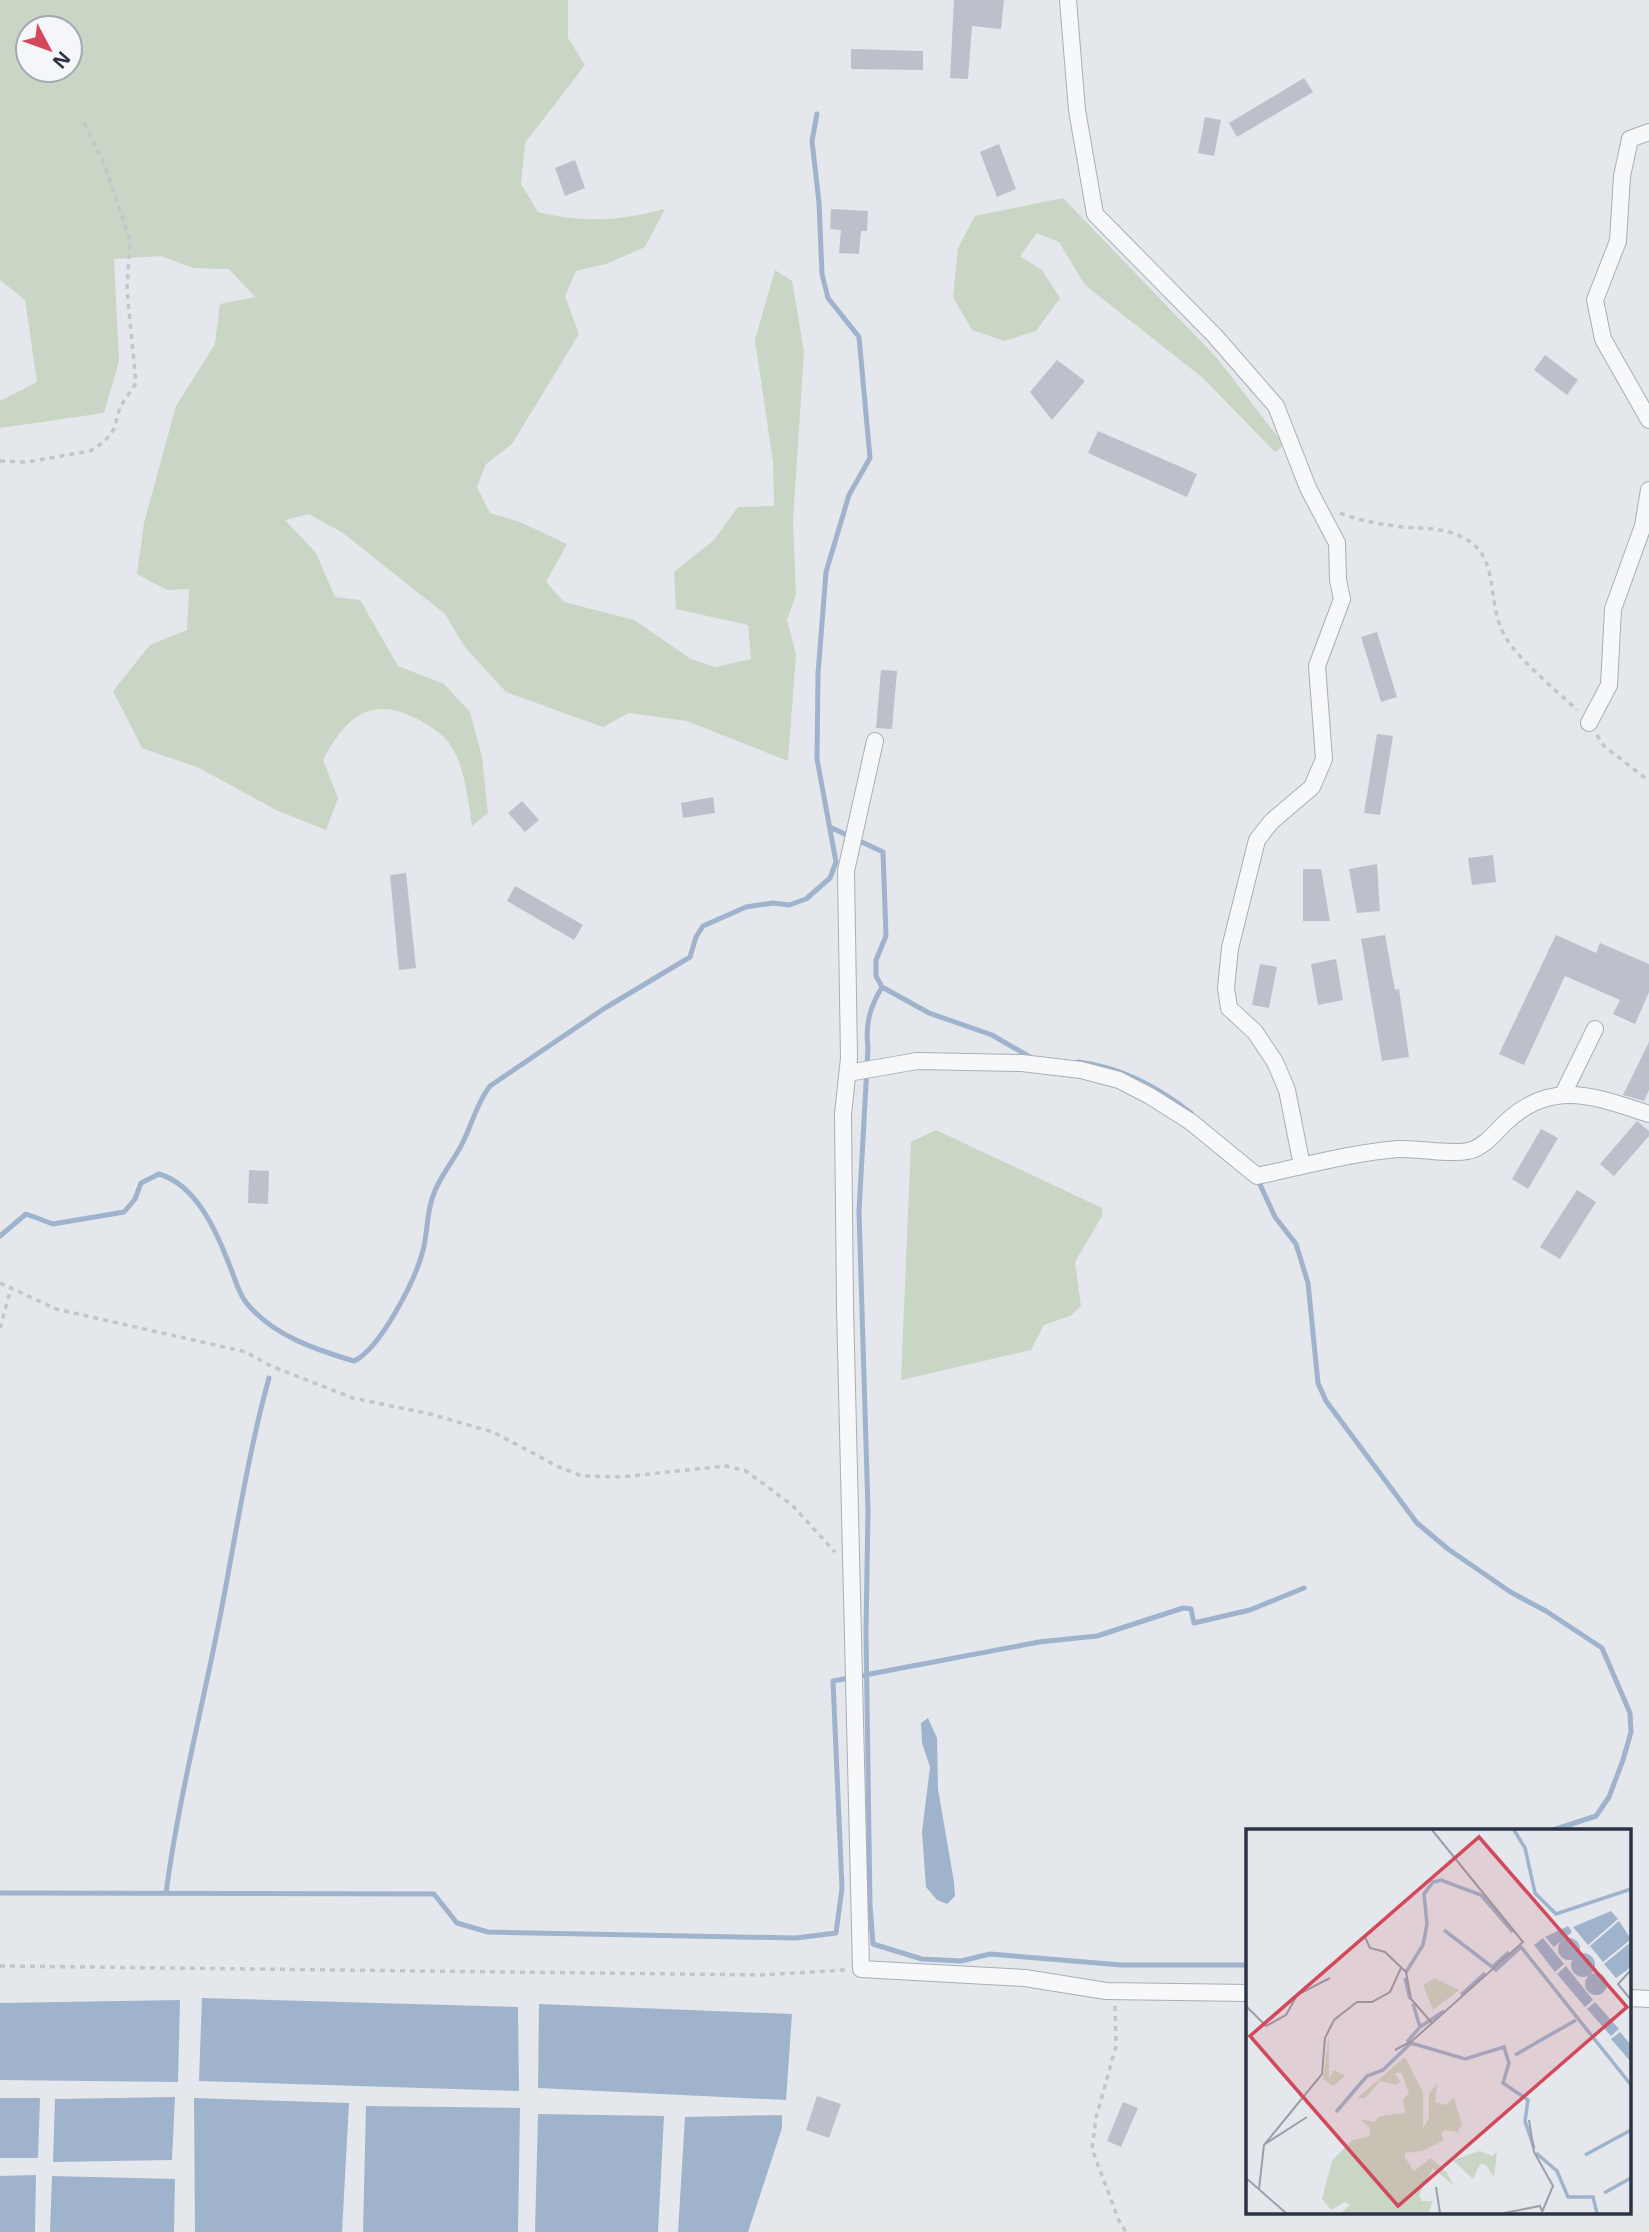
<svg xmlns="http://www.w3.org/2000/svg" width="1649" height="2232" viewBox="0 0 1649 2232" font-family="'Open Sans',sans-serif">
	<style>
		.green { fill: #c9d6c5; fill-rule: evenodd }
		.water { fill: #9fb4cc }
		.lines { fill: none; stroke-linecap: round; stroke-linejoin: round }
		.stream { stroke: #9fb4cc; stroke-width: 5 }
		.building { fill: #bbc0ca }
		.minor-casing { stroke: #a9aeb7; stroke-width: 18 }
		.path { stroke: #c2c5cb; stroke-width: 3.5; stroke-dasharray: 5 5; stroke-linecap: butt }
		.minor { stroke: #f7f8fa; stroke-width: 16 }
		.inset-river { fill: none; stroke: #9fb4cc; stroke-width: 3.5 }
		.inset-road { fill: none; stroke: #9a9fa9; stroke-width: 2 }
		.view { fill: #d1495b; fill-opacity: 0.15; stroke: #d1495b; stroke-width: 3.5 }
		.inset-edge { fill: none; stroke: #2b3445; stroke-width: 3.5 }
	</style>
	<rect width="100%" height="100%" fill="#e4e7ec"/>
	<path class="green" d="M0 0H568V38L585 65 525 143 521 184 538 212C585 223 618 221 665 209L645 247 606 264 576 271 565 296 579 334 512 444 486 464 477 487 490 513 520 522 567 544 546 582 564 602 634 620 691 659 715 667 751 659 748 625 676 609 674 572 714 540 738 507 774 506 773 462 755 340 775 270 792 281 804 351 793 521 796 595 787 620 796 654 788 761 687 721 629 713 603 727 506 692 464 646 445 614 343 533 309 514 285 520 316 553 335 597 360 600 398 666 444 684 470 712 482 757 488 813 472 826C468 800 465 765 449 743 440 732 428 724 415 718 368 695 345 719 323 760L338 798 326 830 276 810 199 768 142 748 113 691 150 645 187 630 189 589 167 590 137 574 144 523 176 406 215 344 220 304 255 297 229 269 193 268 161 256 114 259 119 361 104 413 0 428V401L37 382 25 300 0 280ZM70 28V70H28V28Z
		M1063 198 1217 358 1284 445 1275 452 1203 378 1085 285 1059 242 1037 233 1020 256 1042 270 1060 298 1036 331 1004 341 972 330 953 297 958 248 975 216Z
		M936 1130 1102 1208V1216L1075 1262 1081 1306 1070 1316 1044 1325 1031 1350 901 1380 911 1142Z"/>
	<path class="water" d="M928 1718 937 1738 938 1789 954 1882 955 1896 947 1904 937 1900 926 1887 922 1832 930 1767 922 1743 921 1723Z
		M202 1998 518 2007 519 2091 199 2081Z
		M180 2000 178 2082 0 2080V2003Z
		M539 2004 792 2014 786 2100 538 2088Z
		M175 2097 172 2160 53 2162 55 2099Z
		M0 2098H40L38 2158H0Z
		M194 2098 349 2103 342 2232H195Z
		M366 2106 520 2108 518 2232H363Z
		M538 2114 664 2116 658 2232H535Z
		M782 2115V2128L748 2232H678L685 2117Z
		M36 2175 35 2232H0V2176Z
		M52 2176 175 2179 174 2232H50Z"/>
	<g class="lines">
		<path class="stream" d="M832 828 883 852 886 936 876 960V976L882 987 929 1013 992 1035 1030 1057
			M882 987C870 1007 865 1024 868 1048L859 1211 868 1510 866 1632 870 1905 873 1944 922 1959 961 1961 990 1954 1121 1965H1248
			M1078 1062C1121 1067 1157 1087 1191 1113
			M1257 1178 1275 1217 1296 1244 1308 1283 1318 1383 1326 1401 1417 1523 1448 1549 1512 1593 1546 1611 1602 1648 1630 1713 1631 1732 1623 1760 1609 1797 1596 1816 1550 1831
			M0 1236 26 1214 53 1224 124 1212 135 1199 141 1183 159 1174C196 1185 216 1230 229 1264 235 1278 239 1296 250 1307 277 1337 317 1350 354 1361 380 1349 414 1282 422 1254 428 1235 426 1214 433 1196 439 1177 453 1162 462 1144 472 1125 476 1104 490 1086L605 1008 690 957 696 937 703 926 746 907 773 903 789 905 806 899 830 878 836 862 817 759 818 674 826 572 849 495 870 458 859 337 828 298 822 274 819 203 812 141 817 114
			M0 1893 434 1894 457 1923 488 1932 796 1938 836 1933 842 1888 833 1681 1039 1642 1097 1636 1183 1608 1191 1609 1194 1623 1250 1610 1304 1588
			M166 1893C178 1802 201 1713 219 1622 235 1541 247 1457 269 1378"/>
	</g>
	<path class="building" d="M954 0H1004L1001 29 972 26 968 79 950 78Z
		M851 49 923 51V70L851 69Z
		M1304 78 1313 92 1237 137 1229 123Z
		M1205 117 1221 120 1214 156 1198 153Z
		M999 144 1016 189 997 197 980 152Z
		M575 160 585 188 565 196 555 168Z
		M831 209 868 211 867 231H861L859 254 839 253 841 230 830 229Z
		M1545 355 1578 380 1567 395 1534 370Z
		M1057 360 1085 381 1052 420 1030 392Z
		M1098 431 1197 474 1187 497 1088 453Z
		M1377 632 1397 697 1381 702 1361 637Z
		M881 670 897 671 892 729 876 728Z
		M1377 734 1393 736 1380 815 1364 813Z
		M713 797 715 813 683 818 681 803Z
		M522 801 539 820 525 832 508 813Z
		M1493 855 1496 882 1472 885 1468 858Z
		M1377 864 1380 911 1357 913 1349 869Z
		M1303 869H1321L1330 921H1303Z
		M406 873 416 968 399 970 390 875Z
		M515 886 583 925 574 940 507 901Z
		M1385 935 1395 990 1399 989 1409 1057 1382 1061 1361 939Z
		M1556 935 1596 953 1600 943 1649 964V992L1635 1024 1613 1014 1620 1000 1565 976 1524 1065 1499 1054Z
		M1336 959 1343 1000 1318 1005 1311 964Z
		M1260 964 1277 967 1269 1008 1252 1005Z
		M1649 1042V1090L1644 1101 1623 1095Z
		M1637 1121 1649 1131V1136L1614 1176 1600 1164Z
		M1541 1129 1558 1138 1528 1189 1512 1179Z
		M249 1170 269 1171 268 1204 248 1203Z
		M1577 1190 1596 1202 1560 1259 1540 1247Z
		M817 2096 841 2104 829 2138 806 2130Z
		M1123 2102 1138 2108 1121 2147 1107 2141Z"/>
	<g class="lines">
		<defs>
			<path id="minor" d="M1068 0 1077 110 1095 214 1215 336 1276 406 1308 488 1337 543 1338 580 1342 599 1317 666 1324 759 1312 787 1271 822 1257 840 1230 948 1226 988 1229 1008 1255 1032 1275 1062 1287 1090 1302 1166
				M1649 132 1630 139 1622 176 1618 241 1595 300 1603 339 1649 420
				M1589 723 1609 685 1613 609 1643 526 1649 490
				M875 741 846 871 849 1058 843 1114 845 1306 861 1969 1025 1978 1106 1991 1248 1993
				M848 1073 917 1061 1022 1063 1081 1070 1119 1080 1150 1096 1191 1122 1257 1176C1304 1166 1350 1153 1398 1149 1421 1148 1446 1155 1468 1151 1483 1148 1495 1133 1505 1123 1552 1078 1596 1097 1649 1114
				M1563 1094 1595 1029
				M1630 1998 1649 1999"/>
		</defs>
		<use href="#minor" class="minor-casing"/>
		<path class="path" d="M0 461 27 462 90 451 105 441 114 429 120 407 136 383 127 290 130 240 104 164 84 123
			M1340 513C1360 521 1380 524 1402 527 1420 529 1437 527 1455 534 1505 552 1483 601 1506 638 1519 660 1557 691 1577 710
			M1597 735 1604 746 1649 781
			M0 1283 56 1309 246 1352 271 1366 353 1398 430 1414 493 1432 559 1467 582 1476 620 1477 726 1466 746 1471 792 1505 835 1552
			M0 1328 11 1288
			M0 1966 762 1975 845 1970
			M1115 2006 1116 2046 1096 2118 1092 2149 1119 2221 1126 2232"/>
		<use href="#minor" class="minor"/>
	</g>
	<g transform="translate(1246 1829)">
		<rect width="385" height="385" fill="#e4e7ec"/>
		<path d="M189 149 213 161 187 181 177 156ZM83 205V249L88 241 99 247 87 257 77 250ZM159 228 177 263V299L183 289V265L191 254 189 273 200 276 208 269 216 295 212 303 199 301 195 305 198 311 177 322 159 324V329L168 342 185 329 201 344 208 357 187 339 173 366 176 372H187L182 384H95L104 376 99 373 85 381 76 370 86 332 106 311 124 307 123 298 114 290 128 293 134 287 159 284 157 270 163 265 156 244H149L154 253 150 256 134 252 119 269 110 270ZM234 322 246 327 251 323 248 348 240 336 234 335 227 350 207 331Z" fill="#c9d6c5"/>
		<path d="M365 82 372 90 342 116 327 98ZM373 92 385 110 357 133 344 117ZM322 97 326 103 308 118 299 108ZM297 109 318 135 309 143 288 116ZM312 120a11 11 0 1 1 22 0a11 11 0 1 1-22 0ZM385 113V138L370 149 358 135ZM325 136a12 12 0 1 1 24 0a12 12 0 1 1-24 0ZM320 137 347 171 339 178 311 145ZM339 155a11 11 0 1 1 22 0a11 11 0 1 1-22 0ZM349 173 373 200 365 207 341 180ZM374 203 385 216V233L365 210Z" fill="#9fb4cc"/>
		<path class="inset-river" d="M268 1 279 19 289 64 310 85 385 60M198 101 250 141 275 118 385 256M246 138 263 123M160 143 177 116 181 95 178 65 187 53 195 51 235 66 267 103M159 149 164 170M215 166 239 144M174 198 198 182M161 213 174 198 167 175M269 226 330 191M90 283 121 247 137 241 165 214 219 230 258 218 263 234 257 254 282 271 279 292 288 319M290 324 311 342 322 368H347L351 384M339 326 385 301M358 364 385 349"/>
		<path class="inset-road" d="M118 106 124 119 139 123 160 143 165 170 186 194M385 141 372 155 385 171M0 177 20 197 40 186 51 166 84 149M149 221 166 212 277 113 186 1M283 291 288 323 307 357 296 383M19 315 61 288M0 349 40 384M190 358 194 384M13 360 18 316 76 245 79 209 88 191 111 173H126L144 163 155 139M258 384 294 377 296 382"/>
		<path class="view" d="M233 8 381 178 152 377 4 207Z"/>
		<rect width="385" height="385" class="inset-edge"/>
	</g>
	<g transform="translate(49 49) rotate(131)"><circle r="33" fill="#f4f6f9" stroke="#a4a8b1" stroke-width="2"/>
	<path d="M0-5L12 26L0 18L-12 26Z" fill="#d1495b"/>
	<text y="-10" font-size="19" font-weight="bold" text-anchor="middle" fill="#2b3445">N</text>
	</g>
</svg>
